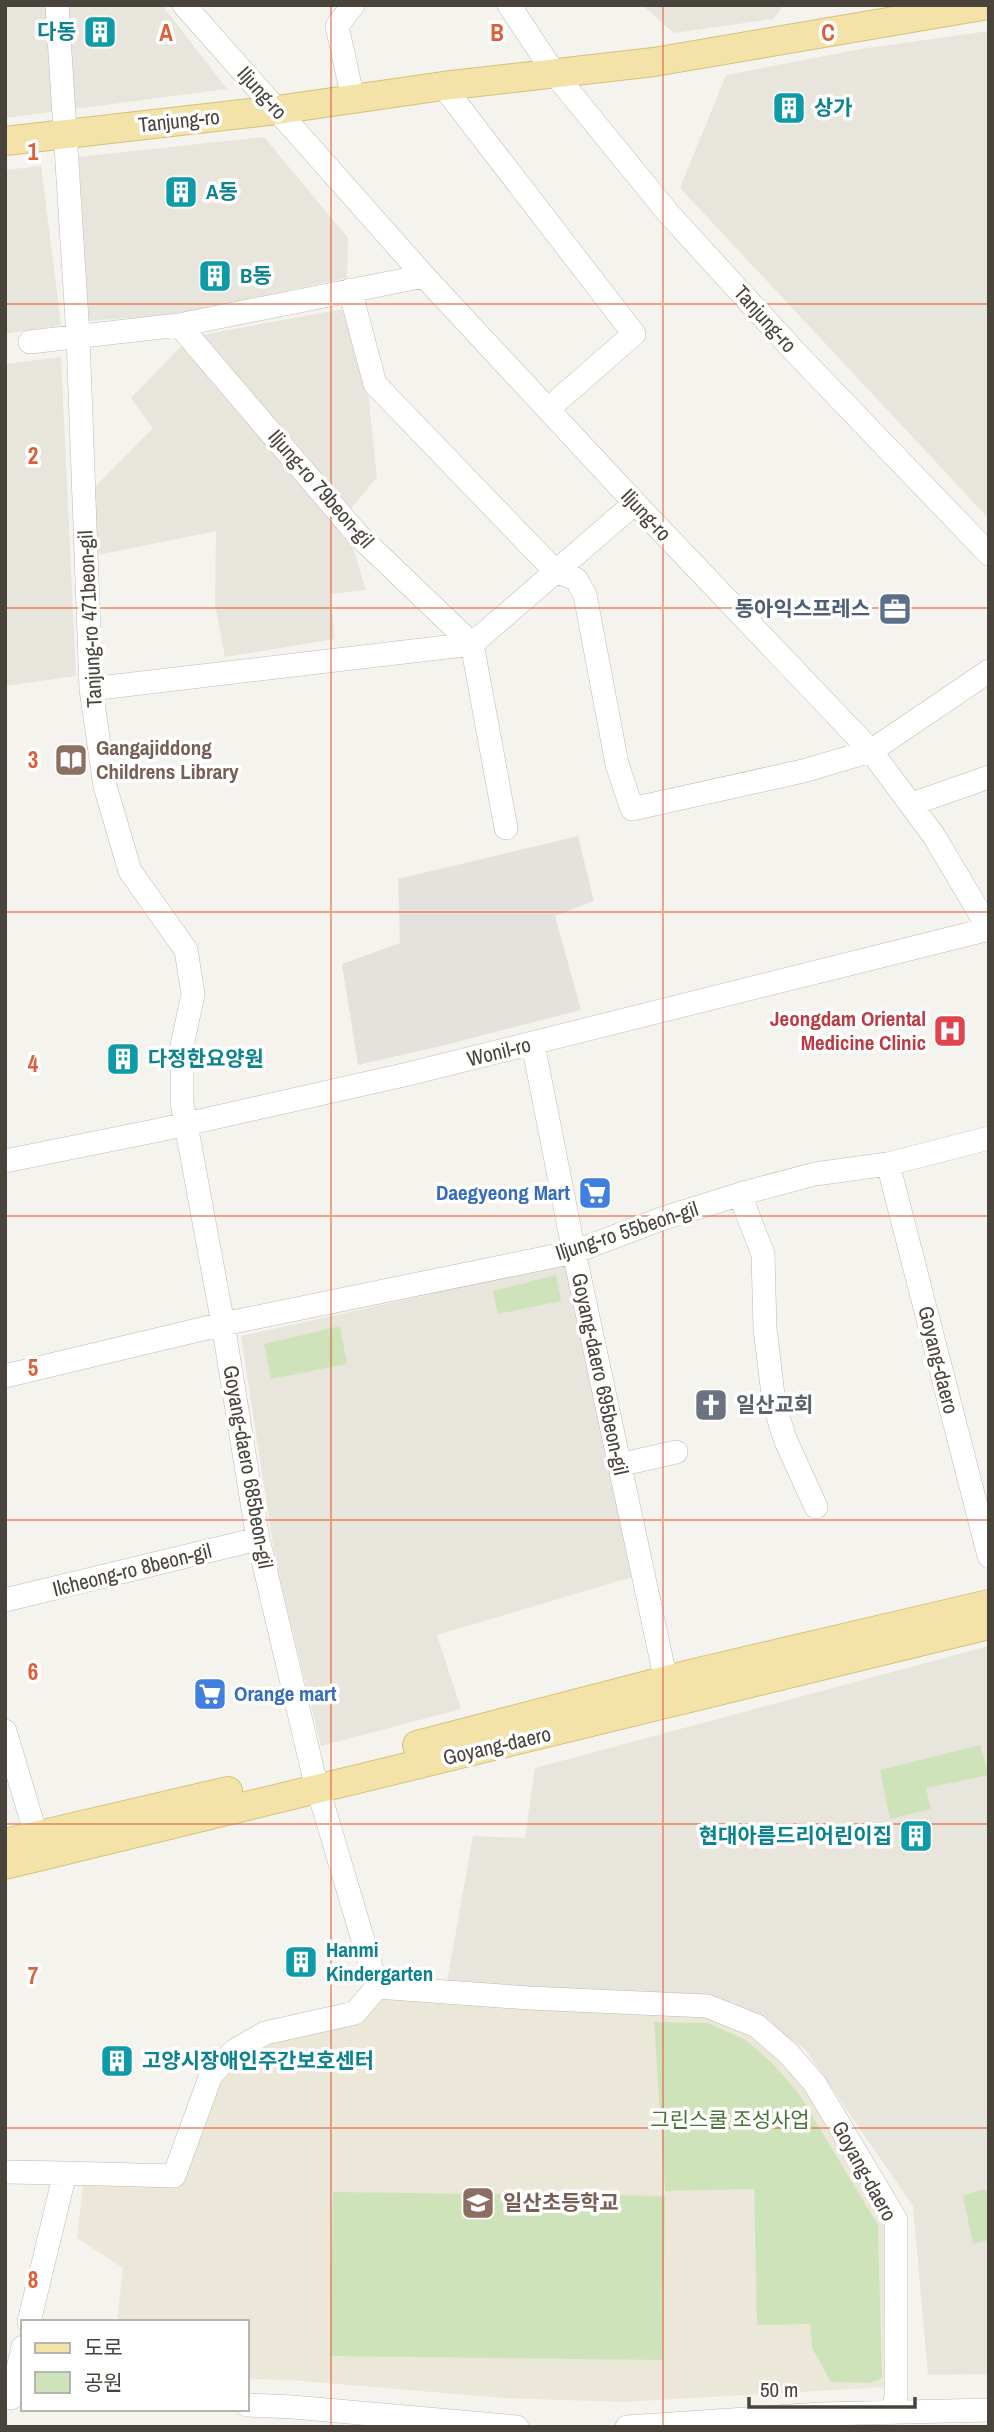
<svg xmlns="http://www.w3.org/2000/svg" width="994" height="2432" viewBox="0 0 994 2432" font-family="'Archivo Narrow','Noto Sans KR',sans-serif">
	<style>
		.residential { fill: #e8e5dc }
		.industrial { fill: #e5e2de }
		.education { fill: #ece8d9 }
		.green { fill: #cfe3bb }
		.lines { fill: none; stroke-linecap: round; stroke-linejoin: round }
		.minor-casing { stroke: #bfbbb0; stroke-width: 24 }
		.major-casing { stroke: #d7c179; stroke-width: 30 }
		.minor { stroke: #fff; stroke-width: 23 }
		.major { stroke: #f3e3a8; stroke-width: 28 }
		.grid { fill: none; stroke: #e15d38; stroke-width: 2; stroke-opacity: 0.55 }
		.labels { text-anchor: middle; stroke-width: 7; stroke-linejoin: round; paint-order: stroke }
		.culture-label { font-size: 21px; font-weight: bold; fill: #0d838f; stroke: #fff; text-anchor: start }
		.street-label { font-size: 21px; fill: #49443b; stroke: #fff }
		.service-label { font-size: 21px; font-weight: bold; fill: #4e5e75; stroke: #fff; text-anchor: end }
		.education-label { font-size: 21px; font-weight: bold; fill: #785e54; stroke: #fff; text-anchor: start }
		.health-label { font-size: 21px; font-weight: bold; fill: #be3a42; stroke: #fff; text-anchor: end }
		.shop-label { font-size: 21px; font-weight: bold; fill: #366cbe; stroke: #fff; text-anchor: end }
		.worship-label { font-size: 21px; font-weight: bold; fill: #5b616d; stroke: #fff; text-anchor: start }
		.park-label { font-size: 21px; fill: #487434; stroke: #fff }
		.grid-label { font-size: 23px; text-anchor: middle; font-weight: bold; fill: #e15d38; stroke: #fff; stroke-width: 7; stroke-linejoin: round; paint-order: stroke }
	</style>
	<rect width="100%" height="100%" fill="#f5f3ed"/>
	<path class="residential" d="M5 5H162L227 89 5 118Z
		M642 5H784L773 19 674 33Z
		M989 31V519L680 188 726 75 861 49Z
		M264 137 348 238 347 278 172 315 87 321 79 157Z
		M41 166 61 325 5 334V170Z
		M343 309 368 391 377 477 344 517 366 590 330 594 335 639 225 657 215 604 216 531 93 556 90 492 153 428 131 398 190 337Z
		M61 357 76 676 5 686V364Z
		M567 1264 632 1577 437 1635 461 1709 321 1746 276 1564 241 1336Z
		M989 1646V2374L928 2375 913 2206 805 2049 734 2003 447 1982 473 1836 525 1838 535 1768Z"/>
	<path class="industrial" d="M578 836 594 901 555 916 581 1010 437 1047 358 1065 342 964 400 943 398 879Z"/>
	<path class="education" d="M379 1997 705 2013 751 2033 781 2058 807 2088 887 2222V2387L624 2402 504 2398 289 2380 247 2379V2322H117L123 2268 77 2238 83 2185 182 2181 220 2078 239 2059 268 2039Z"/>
	<path class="green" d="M556 1275 561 1301 498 1314 493 1291Z
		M340 1326 347 1364 271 1379 264 1344Z
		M980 1745 989 1775 926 1788 931 1809 890 1819 880 1770Z
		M654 2022 708 2023 746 2040 773 2064 799 2094 878 2225 882 2378 870 2383 831 2382 812 2348 810 2324 757 2325 754 2189 665 2191Z
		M983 2189 989 2193V2240L973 2244 963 2196Z
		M333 2192 665 2196 663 2360 330 2356Z"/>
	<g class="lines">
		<defs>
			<path id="minor" d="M57 5 78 336 91 689 105 786 130 871 186 950 193 994 182 1046V1103L223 1324 258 1539 313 1772 377 1987
				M184 5 424 276 635 503 871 751 934 836 989 929
				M509 5 554 73 669 214 796 353 989 554
				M443 86 634 334 548 409
				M353 99 337 26 353 5
				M350 290 375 384 556 572 576 579 585 595 617 764 632 809 803 771 871 751 989 671
				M179 325 358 535 472 644 506 828
				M30 342 179 325 424 276
				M91 689 472 644 635 503
				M912 804 989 777
				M533 1044 574 1252 669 1695
				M5 1161 164 1129 408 1074 989 929
				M888 1164 989 1556
				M740 1195 763 1254 765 1328 774 1403 785 1439 816 1507
				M5 1376 223 1324 574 1252 661 1219 747 1192 815 1174 888 1164 989 1138
				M619 1465 676 1452
				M5 1600 258 1539
				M5 1731 41 1852
				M377 1987 529 1998 707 2006 757 2026 789 2054 815 2084 896 2220V2396L893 2412
				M5 2172 65 2173 29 2322
				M65 2173 174 2176 211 2075 234 2051 265 2033 355 2013 377 1987
				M11 2398 23 2347
				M247 2405 293 2407 517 2427
				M627 2427 820 2414 989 2410"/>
			<path id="major" d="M5 141 277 110 443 86 654 62 988 5
				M417 1745 690 1674 989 1604
				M5 1843 228 1791
				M5 1865 989 1625"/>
		</defs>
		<use href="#minor" class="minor-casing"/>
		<use href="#major" class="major-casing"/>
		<use href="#minor" class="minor"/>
		<use href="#major" class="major"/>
	</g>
	<path class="grid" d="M331 5V2427M663 5V2427M5 304H989M5 608H989M5 912H989M5 1216H989M5 1520H989M5 1824H989M5 2128H989"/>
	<defs>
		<symbol id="building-square" viewBox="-11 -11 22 22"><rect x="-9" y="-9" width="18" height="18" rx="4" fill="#0f9aa8" stroke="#fff"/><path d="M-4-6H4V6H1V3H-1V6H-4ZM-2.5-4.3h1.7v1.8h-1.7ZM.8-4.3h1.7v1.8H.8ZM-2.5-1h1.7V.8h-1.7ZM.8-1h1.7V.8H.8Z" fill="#fff"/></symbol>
		<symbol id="office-square" viewBox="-11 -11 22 22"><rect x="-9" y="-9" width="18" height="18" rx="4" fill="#5c6f8a" stroke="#fff"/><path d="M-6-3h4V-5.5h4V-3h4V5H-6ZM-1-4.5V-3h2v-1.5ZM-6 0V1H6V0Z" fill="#fff"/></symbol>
		<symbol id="library-square" viewBox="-11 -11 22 22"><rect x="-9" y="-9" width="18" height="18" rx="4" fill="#8d6e63" stroke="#fff"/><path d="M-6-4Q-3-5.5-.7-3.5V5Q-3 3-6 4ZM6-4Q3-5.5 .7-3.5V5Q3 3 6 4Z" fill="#fff"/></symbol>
		<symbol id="hospital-square" viewBox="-11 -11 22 22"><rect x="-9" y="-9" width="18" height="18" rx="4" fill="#e0444e" stroke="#fff"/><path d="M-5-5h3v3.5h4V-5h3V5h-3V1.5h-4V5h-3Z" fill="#fff"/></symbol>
		<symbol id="supermarket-square" viewBox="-11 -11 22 22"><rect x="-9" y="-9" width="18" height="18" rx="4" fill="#3f7fe0" stroke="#fff"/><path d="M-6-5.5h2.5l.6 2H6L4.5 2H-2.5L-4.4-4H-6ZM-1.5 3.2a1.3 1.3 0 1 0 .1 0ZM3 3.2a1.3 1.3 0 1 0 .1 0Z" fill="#fff"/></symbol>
		<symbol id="church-square" viewBox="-11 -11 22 22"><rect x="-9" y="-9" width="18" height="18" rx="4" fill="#6b7280" stroke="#fff"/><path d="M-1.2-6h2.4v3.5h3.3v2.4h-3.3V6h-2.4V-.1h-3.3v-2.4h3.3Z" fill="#fff"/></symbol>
		<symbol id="school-square" viewBox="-11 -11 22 22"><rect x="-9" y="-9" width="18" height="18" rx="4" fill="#8d6e63" stroke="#fff"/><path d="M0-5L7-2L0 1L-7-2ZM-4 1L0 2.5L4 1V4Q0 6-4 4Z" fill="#fff"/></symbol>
	</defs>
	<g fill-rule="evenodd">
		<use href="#building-square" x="81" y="13" width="38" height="38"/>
		<use href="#building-square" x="770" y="89" width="38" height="38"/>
		<use href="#building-square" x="162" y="173" width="38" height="38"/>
		<use href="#building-square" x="196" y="257" width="38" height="38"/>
		<use href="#office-square" x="876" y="590" width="38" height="38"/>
		<use href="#library-square" x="52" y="741" width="38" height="38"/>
		<use href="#hospital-square" x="931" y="1012" width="38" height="38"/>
		<use href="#building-square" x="104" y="1040" width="38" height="38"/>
		<use href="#supermarket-square" x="576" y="1174" width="38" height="38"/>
		<use href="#church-square" x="692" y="1386" width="38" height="38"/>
		<use href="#supermarket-square" x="191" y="1675" width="38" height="38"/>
		<use href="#building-square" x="897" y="1817" width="38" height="38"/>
		<use href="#building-square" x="282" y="1943" width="38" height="38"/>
		<use href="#building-square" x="98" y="2042" width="38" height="38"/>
		<use href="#school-square" x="459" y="2184" width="38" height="38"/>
	</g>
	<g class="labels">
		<g class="culture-label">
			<text x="76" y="39" text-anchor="end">다동</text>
			<text x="814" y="115">상가</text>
			<text x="206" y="199">A동</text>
			<text x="240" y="283">B동</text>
			<text x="148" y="1066">다정한요양원</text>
			<text x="892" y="1843" text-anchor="end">현대아름드리어린이집</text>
			<text x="326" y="1957">Hanmi<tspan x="326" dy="24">Kindergarten</tspan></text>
			<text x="142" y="2068">고양시장애인주간보호센터</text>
		</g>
		<g class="street-label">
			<text transform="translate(262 93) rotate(48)" y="7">Iljung-ro</text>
			<text transform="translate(179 121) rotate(-6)" y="7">Tanjung-ro</text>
			<text transform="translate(765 319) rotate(48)" y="7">Tanjung-ro</text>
			<text transform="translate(321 489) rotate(49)" y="7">Iljung-ro 79beon-gil</text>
			<text transform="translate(646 515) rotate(47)" y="7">Iljung-ro</text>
			<text transform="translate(90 619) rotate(-93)" y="7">Tanjung-ro 471beon-gil</text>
			<text transform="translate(499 1052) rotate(-14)" y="7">Wonil-ro</text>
			<text transform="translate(627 1231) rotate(-18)" y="7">Iljung-ro 55beon-gil</text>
			<text transform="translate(938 1360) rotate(76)" y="7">Goyang-daero</text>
			<text transform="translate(600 1374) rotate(78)" y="7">Goyang-daero 695beon-gil</text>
			<text transform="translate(248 1467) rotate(80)" y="7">Goyang-daero 685beon-gil</text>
			<text transform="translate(132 1570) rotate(-14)" y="7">Ilcheong-ro 8beon-gil</text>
			<text transform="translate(497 1746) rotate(-13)" y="7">Goyang-daero</text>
			<text transform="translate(864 2171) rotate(61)" y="7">Goyang-daero</text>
		</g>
		<g class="service-label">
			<text x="870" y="616">동아익스프레스</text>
		</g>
		<g class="education-label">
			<text x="96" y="755">Gangajiddong<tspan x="96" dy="24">Childrens Library</tspan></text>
			<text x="503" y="2210">일산초등학교</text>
		</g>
		<g class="health-label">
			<text x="926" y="1026">Jeongdam Oriental<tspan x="926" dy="24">Medicine Clinic</tspan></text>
		</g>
		<g class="shop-label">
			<text x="570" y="1200">Daegyeong Mart</text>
			<text x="234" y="1701" text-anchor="start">Orange mart</text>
		</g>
		<g class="worship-label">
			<text x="736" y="1412">일산교회</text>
		</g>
		<g class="park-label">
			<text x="730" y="2127">그린스쿨 조성사업</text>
		</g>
	</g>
	<g class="grid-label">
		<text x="166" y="41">A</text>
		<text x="497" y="41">B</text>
		<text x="828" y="41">C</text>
		<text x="33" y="160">1</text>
		<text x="33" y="464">2</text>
		<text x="33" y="768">3</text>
		<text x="33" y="1072">4</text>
		<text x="33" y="1376">5</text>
		<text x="33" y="1680">6</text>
		<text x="33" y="1984">7</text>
		<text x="33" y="2288">8</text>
	</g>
	<rect width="994" height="2432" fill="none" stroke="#49443b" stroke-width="14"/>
	<rect x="21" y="2320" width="228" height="91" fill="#ffffff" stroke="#b6b4b1" stroke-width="2"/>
	<rect x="35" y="2343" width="35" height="10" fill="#f3e3a8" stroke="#b6b4b1" stroke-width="2"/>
	<text x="84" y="2355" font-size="21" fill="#49443b">도로</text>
	<rect x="35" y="2372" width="35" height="21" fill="#cfe3bb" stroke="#b6b4b1" stroke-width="2"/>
	<text x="84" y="2390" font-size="21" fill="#49443b">공원</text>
	<path d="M749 2397v10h166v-10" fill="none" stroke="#49443b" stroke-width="3.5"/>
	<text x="760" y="2397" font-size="21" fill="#49443b" stroke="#ffffff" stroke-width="5" paint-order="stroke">50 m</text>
</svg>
